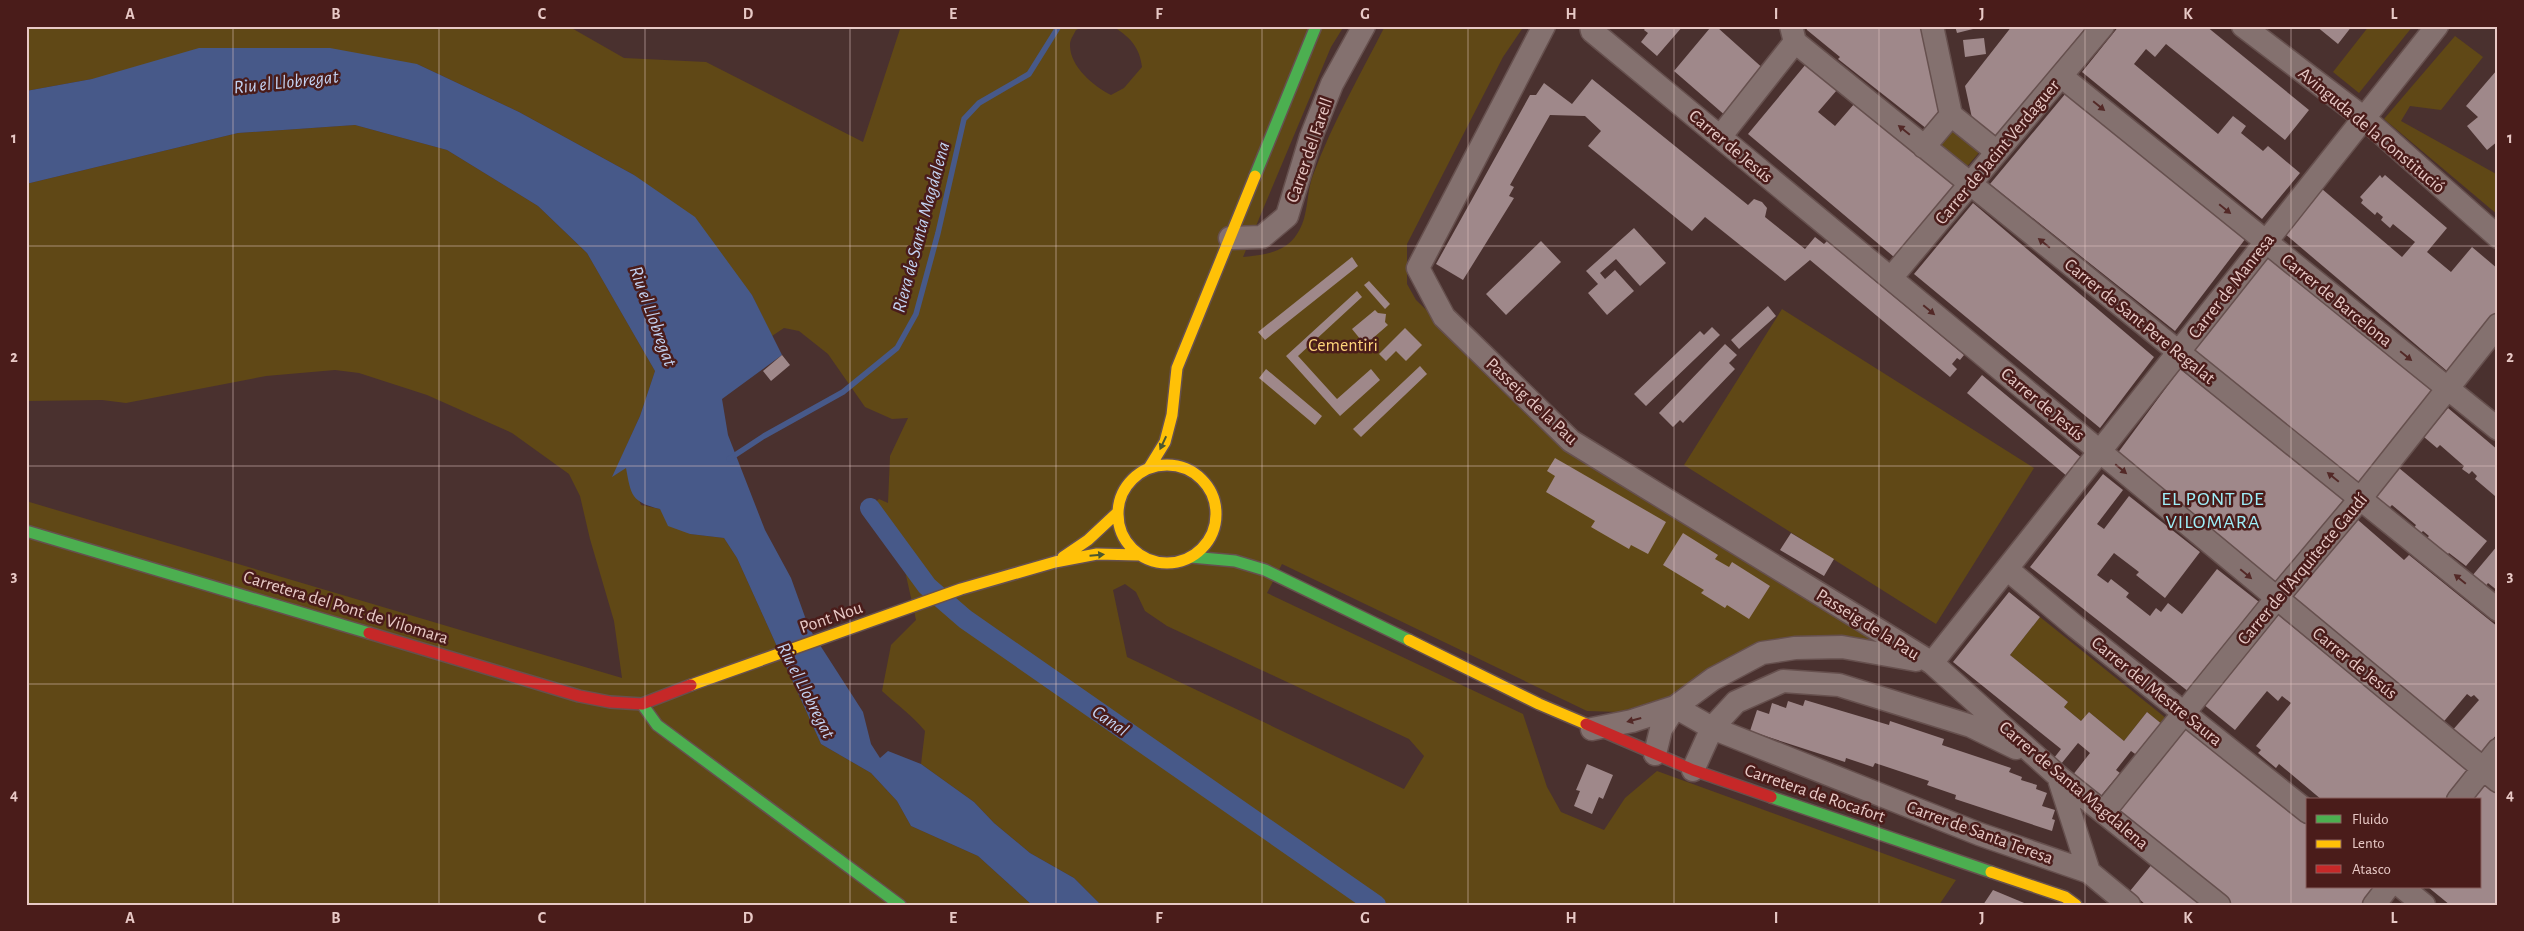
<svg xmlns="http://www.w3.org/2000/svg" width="2524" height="931" viewBox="0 0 2524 931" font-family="'Alegreya Sans',sans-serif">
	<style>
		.green { fill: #604816; fill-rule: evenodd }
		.water { fill: #475989 }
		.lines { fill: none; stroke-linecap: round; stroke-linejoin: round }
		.stream { stroke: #475989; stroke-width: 5.5 }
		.canal { stroke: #475989; stroke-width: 20 }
		.building { fill: #9f888a }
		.street-casing { stroke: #66504e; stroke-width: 25 }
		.fast-casing { stroke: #66504e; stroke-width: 14 }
		.slow-casing { stroke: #66504e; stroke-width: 14 }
		.jam-casing { stroke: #66504e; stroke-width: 14 }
		.street { stroke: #84716f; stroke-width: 22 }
		.fast { stroke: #4caf50; stroke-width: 11 }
		.slow { stroke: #ffc107; stroke-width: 11 }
		.jam { stroke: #c62828; stroke-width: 11 }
		.oneway { fill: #532927 }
		.oneway2 { fill: #4b5730 }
		.grid { fill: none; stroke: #e8c9c6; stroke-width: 1; stroke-opacity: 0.55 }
		.labels { text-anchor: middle; stroke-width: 5; stroke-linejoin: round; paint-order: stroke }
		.street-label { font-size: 18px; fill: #e8c9c6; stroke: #4a1c1a }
		.park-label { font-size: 18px; fill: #fed57a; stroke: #4a1c1a }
		.water-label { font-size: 19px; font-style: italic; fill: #c4d3f3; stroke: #4a1c1a }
		.quarter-label { font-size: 20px; letter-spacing: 1px; fill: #9eeff9; stroke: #4a1c1a }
		.neatline { fill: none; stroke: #e8c9c6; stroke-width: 2 }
		.grid-label { font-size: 16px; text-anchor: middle; font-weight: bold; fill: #e8c9c6 }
	</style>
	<rect width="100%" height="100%" fill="#4a312f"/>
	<path class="green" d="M26 26H568L624 58 706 62 863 142 901 26H1085L1076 30C1074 34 1070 40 1070 44 1069 66 1093 86 1111 95L1124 88 1142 67C1140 47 1129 36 1112 26H1344L1331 47 1243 257C1263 255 1285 253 1297 234 1309 217 1306 193 1313 175 1332 124 1360 75 1385 26H1524L1503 57 1407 244V284L1416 300 1563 442 1887 644 1827 635 1774 639 1722 664 1668 697 1619 712 1587 711 1282 564 1267 593 1523 714 1547 787 1561 812 1604 830 1625 798 1657 771 1956 880 1939 905H1101L1074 878 1030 853 994 823 974 802 921 764 925 731C912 715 897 705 882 691L891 645 916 620 903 562 864 512 879 499 888 503 890 456 908 418 892 419 865 407 828 354 799 331 784 328 772 336 752 295 634 175 519 112 417 64 92 79 26 91ZM1125 584 1136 592 1145 611 1167 626 1409 739 1424 756 1404 789 1127 657 1113 590Z
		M2369 26H2413L2359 93 2333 72Z
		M2455 36 2483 57 2441 110 2410 106 2401 121 2498 175V215L2384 119Z
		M1952 124 1982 149 1965 169 1935 145Z
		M355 125 447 150 538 206 587 253 655 371 640 416 613 476 626 467 641 505 660 509 690 534 724 538 737 558 821 744 871 773 897 801 911 826 978 856 1032 905H26V501L622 678 614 621 590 539 580 496 569 474 512 433 427 395 359 373 335 370 266 376 126 403 102 400 26 401V184L238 133Z
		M1782 309 2034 468 1936 624 1684 465Z
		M2040 617 2167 719 2163 725 2147 712 2124 741 2089 712 2081 721 2064 707 2068 702 2010 655Z"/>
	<path class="water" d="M199 48H330L417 64 519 112 634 175 695 217 752 295 782 355 722 399 728 435 765 530 791 578 809 628 863 712 871 744 880 758 888 751 921 764 974 802 994 823 1030 853 1074 878 1101 905H1032L978 856 911 826 897 801 871 773 821 744 737 558 724 538 690 534 668 526 660 509C631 502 631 495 626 468L612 477 640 416 655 371 587 253 538 206 447 150 355 125 238 133 26 184V91L92 79Z"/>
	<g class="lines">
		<path class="stream" d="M729 459 764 436 843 392 897 348 916 314 938 233 964 119 979 103 1029 74 1059 26"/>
		<path class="canal" d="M870 508 927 586 965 619 1376 905"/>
	</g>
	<path class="building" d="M1647 26H1683L1657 56 1641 42 1648 33 1644 30Z
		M1708 26H1724L1718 28 1766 71 1727 117 1674 71 1710 28Z
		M1806 26H1928L1946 104 1927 129 1838 59 1840 57 1807 30Z
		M1955 26H1981V27L1957 33Z
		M2012 26H2087L1996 137 1972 118 1965 86Z
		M2119 26H2206L2309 110 2285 140 2166 44 2155 57 2146 49 2134 64 2218 134 2233 116 2246 126 2241 133 2263 151 2268 146 2300 173 2262 219 2082 72Z
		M2316 26H2352L2338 44Z
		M1984 38 1986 54 1965 57 1963 40Z
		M1806 64 1837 90 1818 112 1835 126 1855 103 1954 186 1894 257 1748 134Z
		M2497 70 2498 141 2487 150 2467 126 2478 117 2466 106Z
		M1592 79 1748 205 1754 199 1762 202 1767 208 1765 217 1805 249 1815 237 1824 244 1827 241 1964 355 1960 360 1957 358 1952 364 1957 369 1950 377 1810 260 1785 281 1705 217 1692 231 1588 146 1601 131 1585 116 1550 115 1510 185 1514 187 1509 196 1514 198 1463 280 1436 264 1530 95H1536L1544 83 1572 104Z
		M2066 93 2246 238 2175 331 1990 184Z
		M2380 175 2382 178 2385 175 2447 228 2427 252 2451 272 2472 247 2498 269V311L2447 371 2285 234 2322 189 2402 257 2415 242 2393 224 2390 228 2381 220 2383 217 2377 212 2375 215 2361 203 2363 200 2360 197Z
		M1973 203 2154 357 2100 428 1914 274Z
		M1634 228 1666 263 1640 286 1616 259 1600 273 1605 279 1615 270 1634 291 1607 315 1588 293 1598 284 1586 271Z
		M1541 241 1561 262 1506 315 1486 294Z
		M2266 254 2432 391 2359 483 2193 350Z
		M1352 257 1358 266 1265 340 1258 332Z
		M1369 281 1390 304 1385 309 1364 285Z
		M1357 291 1362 297 1298 356 1337 399 1371 369 1380 380 1340 416 1286 356Z
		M1768 306 1776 316 1739 349 1731 340Z
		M1375 310 1378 313 1386 314 1385 322 1388 325 1365 345 1352 329Z
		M1712 327 1720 335 1646 406 1634 394 1700 331 1704 335Z
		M1405 328 1422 345 1406 361 1396 351 1386 361 1379 354Z
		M1725 344 1737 355 1729 363 1735 369 1683 423 1680 420 1673 427 1659 413Z
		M782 355 790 365 771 381 763 371Z
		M1420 366 1427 374 1361 437 1353 429Z
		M1266 369 1322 416 1315 425 1259 378Z
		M2180 369 2344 499 2275 586 2117 454Z
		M1982 375 2083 459 2068 477 1967 393Z
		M2448 408 2498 450V493L2495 496 2475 479 2477 476 2472 471 2469 474 2462 469 2464 466 2440 445 2437 448 2424 437Z
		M1555 458 1666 522 1648 554 1631 545 1629 549 1591 527 1595 521 1546 492 1555 476 1547 471Z
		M2399 468 2487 541 2466 566 2449 553 2446 556 2426 539 2429 536 2423 531 2420 534 2414 528 2416 525 2392 505 2389 508 2375 496Z
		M2103 474 2123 490 2097 524 2104 529 2129 496 2200 552 2165 598 2136 575 2139 572 2114 553 2097 575 2108 583 2111 579 2129 593 2126 597 2150 616 2156 608 2161 612 2168 603 2182 614 2217 569 2259 602 2189 692 2030 567Z
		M2358 520 2404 560 2409 555 2498 627V733L2478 756 2451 732 2479 700 2474 695 2471 697 2467 694 2440 726 2288 600Z
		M1683 533 1718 555 1715 559 1729 567 1732 562 1770 586 1749 619 1727 605 1725 608 1701 593 1704 590 1663 565Z
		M1791 533 1834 559 1824 576 1780 550Z
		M2498 545V591L2488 583 2485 587 2472 576Z
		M2009 592 2040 617 2010 655 2068 702 2064 707 2081 721 2089 712 2124 741 2147 712 2163 725 2138 756 2131 751 2116 770 2120 773 2099 798 2072 776 2090 753 2078 743 2061 764 2054 758 2061 749 1953 662Z
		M2277 614 2469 771 2445 800H2322L2279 764 2276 768 2258 753 2261 750 2256 746 2291 703 2282 696 2278 701 2267 691 2235 730 2203 704Z
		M1805 700 1889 725 1890 721 1944 739 1942 745 2011 768 2009 772 2022 777 2021 780 2037 785 2036 789 2047 793 2042 806 2055 810 2052 819 2055 820 2052 831 1955 799 1956 795 1927 785 1929 781 1875 763 1873 767 1846 758 1845 762 1750 731 1757 710 1769 714 1772 703 1786 708 1788 701 1803 706Z
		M2188 726 2308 822V887H2377L2363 905H2227L2117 814Z
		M1587 764 1613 775 1603 799 1599 797 1592 814 1574 806 1580 791 1576 790Z
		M2485 785 2498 795V905H2450L2428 887H2480V800H2473Z
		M2153 863 2204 905H2146L2130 891Z
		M1993 890 2029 905H1983Z"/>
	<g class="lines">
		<defs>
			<path id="street" d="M1544 26 1418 268 1444 317 1571 441 1932 663 2058 776 2219 905
				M1591 26 1592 31 2498 781
				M1791 26 1795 42 2498 610
				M1932 26 1951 115
				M2243 26 2364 118 2498 237
				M2061 76 2498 429
				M1720 137 1795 42
				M1924 147 1951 115 1997 152
				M1230 238 1262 237 1287 216 1311 137 1332 84 1364 26
				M1891 278 2103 26
				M2007 569 2076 627 2308 812
				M1932 663 2437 26
				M1675 707 1712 728 1979 834 2089 872 2129 905
				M1592 729 1632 721 1675 707 1713 679 1762 653 1795 648 1842 647 1916 660
				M1655 754 1661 729 1675 707
				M1693 770 1712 728 1736 702 1783 681 1839 685 1971 726 2016 748
				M2058 776 2089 872
				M2458 800 2498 750
				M2104 812 2276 599 2360 499 2498 325
				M2402 887 2424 905
				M2374 905 2388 887"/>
			<path id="fast" d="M1255 176 1316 26
				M26 531 369 633
				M1191 557 1235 561 1265 570 1409 640
				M642 704 657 725 900 905
				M1771 797 1991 872"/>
			<path id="slow" d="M1118 514a49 49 0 1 1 98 0a49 49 0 1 1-98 0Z
				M1149 468 1165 442 1172 415 1177 368 1255 176
				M1063 557 1088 540 1118 512
				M1409 640 1539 704 1586 724
				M691 685 961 589 1055 562 1097 554 1139 555
				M1991 872 2065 897 2076 905"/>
			<path id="jam" d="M369 633 579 696 610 702 642 704 691 685
				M1586 724 1693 770 1771 797"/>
		</defs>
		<use href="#street" class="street-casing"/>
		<use href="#fast" class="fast-casing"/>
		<use href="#slow" class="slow-casing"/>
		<use href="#jam" class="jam-casing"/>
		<use href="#street" class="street"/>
		<use href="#fast" class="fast"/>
		<use href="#slow" class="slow"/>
		<use href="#jam" class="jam"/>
	</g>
	<defs><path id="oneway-solid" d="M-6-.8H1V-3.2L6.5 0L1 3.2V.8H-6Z" transform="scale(1.25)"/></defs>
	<g class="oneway">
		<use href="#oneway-solid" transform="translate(2099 106) rotate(39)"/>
		<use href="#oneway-solid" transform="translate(1904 130) rotate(-141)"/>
		<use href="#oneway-solid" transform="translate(2225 209) rotate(39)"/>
		<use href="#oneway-solid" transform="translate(2044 243) rotate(-141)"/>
		<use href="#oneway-solid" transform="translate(1929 310) rotate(40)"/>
		<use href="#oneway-solid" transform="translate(2406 356) rotate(39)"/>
		<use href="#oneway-solid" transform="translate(2121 469) rotate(40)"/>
		<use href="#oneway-solid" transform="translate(2333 477) rotate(-141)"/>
		<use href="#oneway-solid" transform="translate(2246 574) rotate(40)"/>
		<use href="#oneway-solid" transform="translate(2460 579) rotate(-141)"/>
		<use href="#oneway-solid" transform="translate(1634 720) rotate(165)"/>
	</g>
	<g class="oneway2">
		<use href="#oneway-solid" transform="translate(1163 443) rotate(115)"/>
		<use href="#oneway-solid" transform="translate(1097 555) rotate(-5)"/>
	</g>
	<path class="grid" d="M233 26V905M439 26V905M645 26V905M850 26V905M1056 26V905M1262 26V905M1468 26V905M1674 26V905M1879 26V905M2085 26V905M2291 26V905M26 246H2498M26 466H2498M26 684H2498"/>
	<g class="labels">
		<g class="street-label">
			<text transform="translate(2372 130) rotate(40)" y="6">Avinguda de la Constitució</text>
			<text transform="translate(1731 146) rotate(40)" y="6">Carrer de Jesús</text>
			<text transform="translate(1309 150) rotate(-71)" y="6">Carrer del Farell</text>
			<text transform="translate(1997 152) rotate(-50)" y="6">Carrer de Jacint Verdaguer</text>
			<text transform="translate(2231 286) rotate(-52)" y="6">Carrer de Manresa</text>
			<text transform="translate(2337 300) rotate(39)" y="6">Carrer de Barcelona</text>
			<text transform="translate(2140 321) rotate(39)" y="6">Carrer de Sant Pere Regalat</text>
			<text transform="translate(1532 401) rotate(43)" y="6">Passeig de la Pau</text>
			<text transform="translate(2043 404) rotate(40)" y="6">Carrer de Jesús</text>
			<text transform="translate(2302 569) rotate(-50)" y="6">Carrer de l'Arquitecte Gaudí</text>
			<text transform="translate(346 607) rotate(17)" y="6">Carretera del Pont de Vilomara</text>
			<text transform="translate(831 617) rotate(-19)" y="6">Pont Nou</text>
			<text transform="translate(1868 624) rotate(32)" y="6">Passeig de la Pau</text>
			<text transform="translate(2355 663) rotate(39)" y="6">Carrer de Jesús</text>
			<text transform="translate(2157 691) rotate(39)" y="6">Carrer del Mestre Saura</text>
			<text transform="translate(2074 785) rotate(40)" y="6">Carrer de Santa Magdalena</text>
			<text transform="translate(1815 793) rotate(19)" y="6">Carretera de Rocafort</text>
			<text transform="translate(1980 832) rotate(20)" y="6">Carrer de Santa Teresa</text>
		</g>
		<g class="park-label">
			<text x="1343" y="351">Cementiri</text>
		</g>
		<g class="water-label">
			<text transform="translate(286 81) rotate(-6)" y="7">Riu el Llobregat</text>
			<text transform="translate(920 227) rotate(-75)" y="7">Riera de Santa Magdalena</text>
			<text transform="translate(654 316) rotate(70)" y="7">Riu el Llobregat</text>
			<text transform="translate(807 690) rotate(63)" y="7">Riu el Llobregat</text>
			<text transform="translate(1111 720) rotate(35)" y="7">Canal</text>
		</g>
		<g class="quarter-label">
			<text x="2213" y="505">EL PONT DE<tspan x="2213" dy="23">VILOMARA</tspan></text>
		</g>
	</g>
	<rect width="2524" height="931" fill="none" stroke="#4a1c1a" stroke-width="55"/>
	<rect x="2306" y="798" width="175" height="90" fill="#4a1c1a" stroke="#89615f"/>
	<rect x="2316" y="815" width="25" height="8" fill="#4caf50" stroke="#89615f"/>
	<text x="2352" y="824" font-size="15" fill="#e8c9c6">Fluido</text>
	<rect x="2316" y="840" width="25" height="8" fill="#ffc107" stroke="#89615f"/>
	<text x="2352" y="848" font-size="15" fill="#e8c9c6">Lento</text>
	<rect x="2316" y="865" width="25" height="8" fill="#c62828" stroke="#89615f"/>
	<text x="2352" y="874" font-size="15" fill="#e8c9c6">Atasco</text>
	<rect x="28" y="28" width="2468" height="876" class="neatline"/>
	<g class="grid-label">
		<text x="130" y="19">A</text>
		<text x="336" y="19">B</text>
		<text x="542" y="19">C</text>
		<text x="748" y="19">D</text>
		<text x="953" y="19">E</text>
		<text x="1159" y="19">F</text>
		<text x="1365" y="19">G</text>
		<text x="1571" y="19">H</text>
		<text x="1776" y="19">I</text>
		<text x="1982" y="19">J</text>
		<text x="2188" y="19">K</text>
		<text x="2394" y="19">L</text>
		<text x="14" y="143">1</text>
		<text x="2510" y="143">1</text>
		<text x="14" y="362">2</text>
		<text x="2510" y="362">2</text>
		<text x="14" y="581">3</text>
		<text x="2510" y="581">3</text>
		<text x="14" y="800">4</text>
		<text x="2510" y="800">4</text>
		<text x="130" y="923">A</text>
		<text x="336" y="923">B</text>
		<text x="542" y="923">C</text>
		<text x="748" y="923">D</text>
		<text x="953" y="923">E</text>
		<text x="1159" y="923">F</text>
		<text x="1365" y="923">G</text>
		<text x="1571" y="923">H</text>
		<text x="1776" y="923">I</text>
		<text x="1982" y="923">J</text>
		<text x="2188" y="923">K</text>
		<text x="2394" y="923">L</text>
	</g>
</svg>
